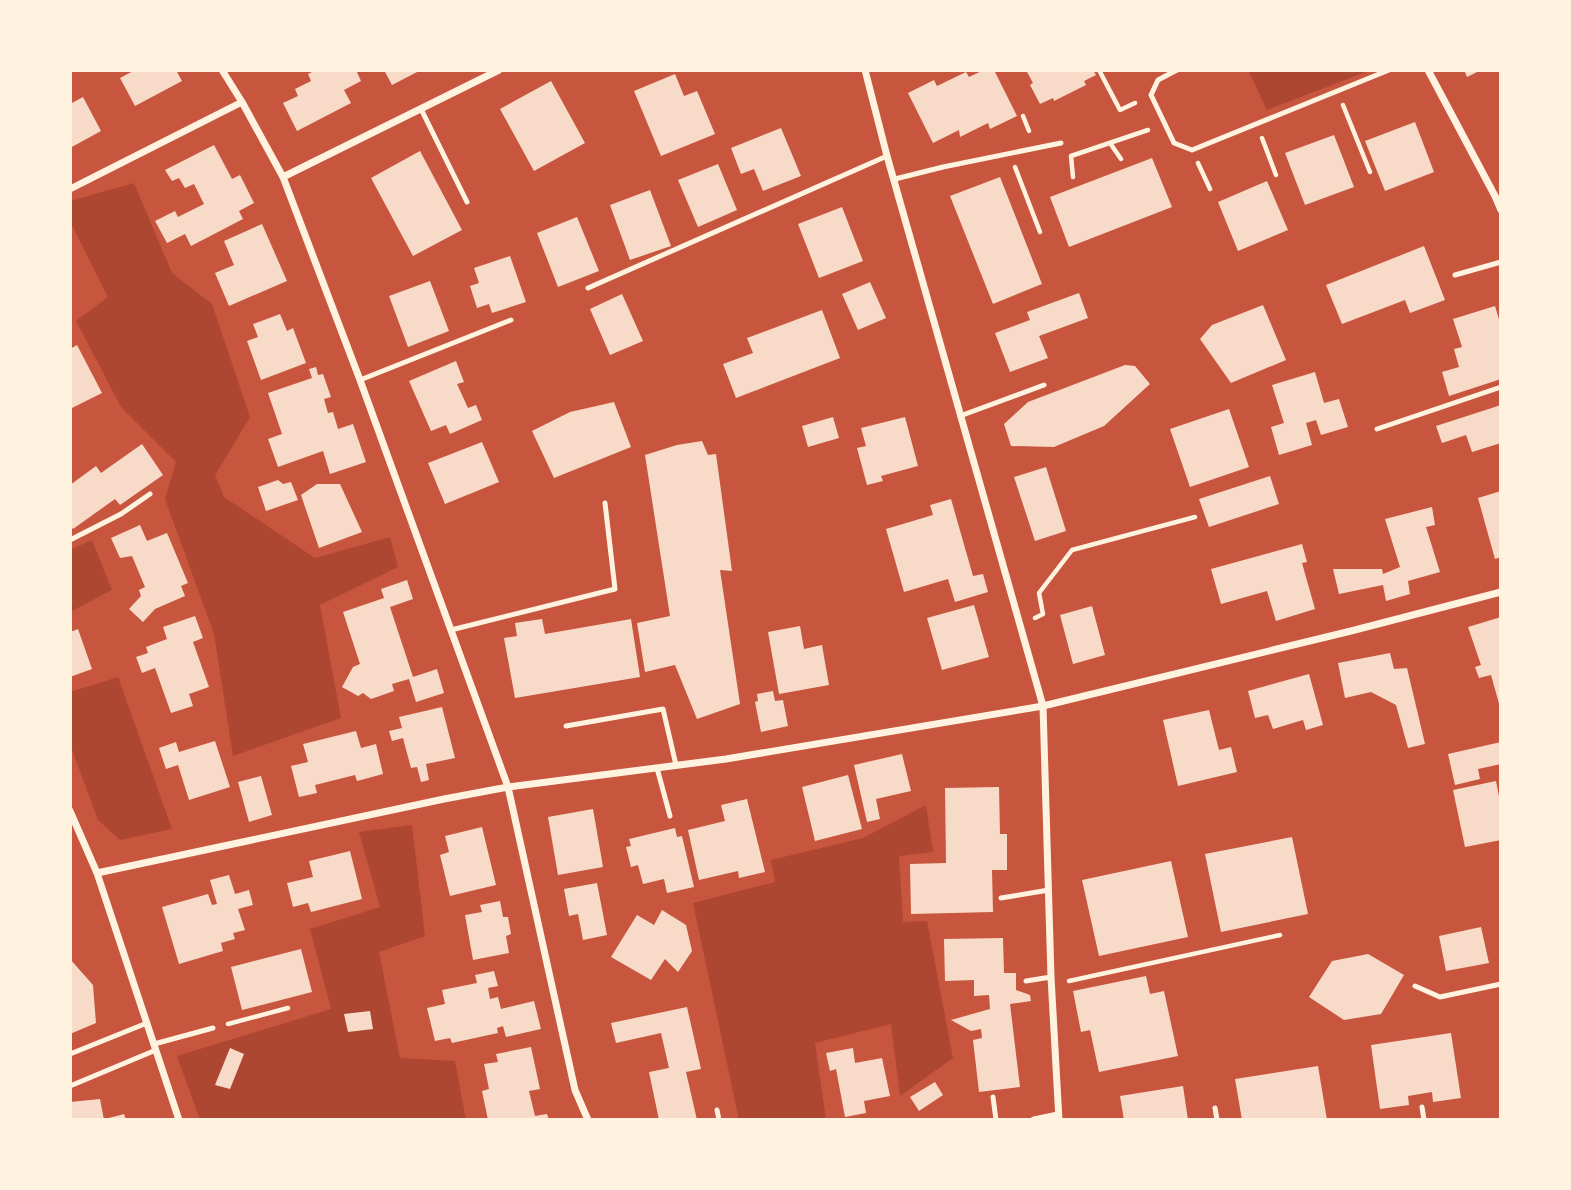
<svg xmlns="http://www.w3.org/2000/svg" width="1571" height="1190" viewBox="0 0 1571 1190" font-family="'Roboto Condensed',sans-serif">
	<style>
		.green { fill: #ae4732 }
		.building { fill: #f7dbc8 }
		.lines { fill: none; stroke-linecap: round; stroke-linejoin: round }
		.path { stroke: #fff3e0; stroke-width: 4.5 }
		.service { stroke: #fff3e0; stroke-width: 5 }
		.minor { stroke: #fff3e0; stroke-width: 7 }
	</style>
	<rect width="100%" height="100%" fill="#c8553d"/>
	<path class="green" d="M1248 70H1371L1267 110Z
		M134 183 172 273 212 304 250 417 215 475 224 497 315 558 390 537 398 567 320 605 341 718 233 756 214 634 165 499 176 462 121 407 76 321 108 297 70 221V201Z
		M92 540 112 590 70 612V550Z
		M118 677 172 829 120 840 98 820 70 744V692Z
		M926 805 933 852 899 856 903 922 927 921 953 1058 900 1096 891 1024 815 1043 826 1120H739L693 903 775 882 771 860 863 838Z
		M412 825 425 936 379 952 400 1058 455 1061 466 1120H200L177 1056 331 1009 310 929 380 907 359 832Z"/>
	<path class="building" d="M135 70H176L182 81 135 106 120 78Z
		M316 70H356L361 81 344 90 351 103 297 131 283 103 298 96 295 89 311 81 308 74Z
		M384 70H421L392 85Z
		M984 70H994L1017 116 990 129 988 123 960 137 959 130 933 143 908 93 934 80 937 86 966 72 969 77Z
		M1026 70H1093L1096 75 1084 81 1086 85 1054 101 1053 98 1040 104 1030 85 1033 83Z
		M1464 70H1481L1467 77Z
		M675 74 684 96 697 91 715 134 661 156 634 91Z
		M551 81 585 143 534 171 500 109Z
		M83 97 101 131 70 148V104Z
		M1415 122 1434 172 1385 191 1365 141Z
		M781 128 801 176 763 191 754 169 741 174 731 148Z
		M1334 135 1354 187 1305 205 1285 153Z
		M214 145 232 179 240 175 254 203 239 211 243 219 191 246 185 234 167 243 155 221 175 211 178 217 204 204 194 184 185 188 179 178 172 181 165 170Z
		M420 151 462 230 413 256 371 178Z
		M1152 158 1172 207 1069 247 1050 197Z
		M718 164 737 210 698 227 678 180Z
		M1000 177 1042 284 993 304 950 196Z
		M1267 181 1288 230 1238 251 1218 202Z
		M650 190 671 246 630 260 610 205Z
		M842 207 863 261 819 278 798 224Z
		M577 217 599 271 558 287 537 233Z
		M262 224 287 281 229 306 215 273 234 265 224 241Z
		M1424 246 1445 300 1410 313 1405 300 1342 324 1326 285Z
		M510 256 526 302 492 313 489 304 477 308 470 286 479 283 474 268Z
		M430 281 449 331 408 347 389 296Z
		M870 282 886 318 858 330 842 294Z
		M1079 293 1088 318 1039 336 1048 358 1010 372 995 333 1030 320 1027 312Z
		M622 294 643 341 610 355 590 309Z
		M1263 305 1286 360 1231 383 1200 339 1212 325Z
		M1495 306 1501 326V379L1449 396 1442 372 1459 367 1454 349 1462 347 1453 319Z
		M822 310 840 358 736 398 723 364 753 353 747 338Z
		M280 314 287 331 293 328 306 363 261 380 247 341 258 337 253 324Z
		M77 345 102 393 70 409V349Z
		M456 361 464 382 457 384 468 408 476 405 482 420 450 434 446 425 431 431 409 381Z
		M1125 365 1135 366 1150 384 1104 426 1054 447 1011 446 1004 424 1028 402Z
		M316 367 318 375 323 374 331 397 324 399 328 413 333 412 338 429 353 424 366 462 330 474 323 451 278 467 268 439 282 434 268 393 312 378 309 369Z
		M1315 372 1324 403 1339 399 1348 427 1321 435 1316 420 1306 423 1312 445 1279 455 1271 427 1284 423 1272 385Z
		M614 402 631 447 554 478 532 431 570 412Z
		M1501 405V443L1472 452 1466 435 1442 443 1436 426Z
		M1229 409 1249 467 1190 487 1170 429Z
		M833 417 839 438 808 447 802 426Z
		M905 417 918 466 881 476 883 481 867 485 857 448 866 446 861 428Z
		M702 441 708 455 716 454 732 571 720 570 740 704 697 719 675 665 645 672 637 623 670 616 645 455 677 445Z
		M482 442 499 482 445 504 428 463Z
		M142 444 163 475 120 505 115 499 73 529 70 525V485L96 466 101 473Z
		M1046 467 1066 531 1035 541 1014 477Z
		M1270 476 1279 504 1209 527 1199 499Z
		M278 480 283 484 291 482 298 500 266 511 258 487Z
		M317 484H340L362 532 319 548 301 495Z
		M1501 491V557L1495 559 1478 498Z
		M951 499 973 576 983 574 988 592 955 602 948 579 904 592 886 529 933 515 930 505Z
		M1432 507 1435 525 1426 527 1440 572 1408 581 1410 594 1386 601 1383 585 1339 594 1333 569H1382L1383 574 1400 567 1385 519Z
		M140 525 147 541 167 533 188 583 181 586 185 596 155 609 143 622 129 609 141 596 139 590 145 587 132 556 120 558 111 538Z
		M1302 544 1307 562 1302 563 1315 609 1276 621 1267 591 1221 604 1211 569Z
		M407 580 413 599 390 607 413 677 437 669 444 693 416 702 409 679 392 684 394 691 371 699 363 693 358 696 342 687 353 667 360 664 343 612 384 598 381 589Z
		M974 605 989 657 942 670 927 618Z
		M1092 606 1105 655 1073 664 1060 615Z
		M195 616 203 638 193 642 209 687 189 694 193 706 171 713 155 668 142 673 136 657 148 653 146 647 167 639 163 627Z
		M1501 617V707H1500L1491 675 1479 678 1475 667 1481 665 1468 627Z
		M542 619 545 634 631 619 640 677 515 698 504 638 517 636 515 623Z
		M800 626 804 649 822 645 829 685 779 694 768 632Z
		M78 629 92 669 70 677V632Z
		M1390 653 1394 669 1407 668 1425 744 1408 748 1396 705 1371 692 1345 698 1338 663Z
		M1309 674 1323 725 1306 730 1303 720 1273 729 1268 715 1255 718 1248 691Z
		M773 691 775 701 783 700 788 726 761 732 755 702 758 701 757 694Z
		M442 707 455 758 426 764 429 780 421 782 417 767 411 768 403 738 392 741 389 731 402 728 399 717Z
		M1209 710 1219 750 1231 747 1237 772 1178 786 1163 720Z
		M356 731 361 748 376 744 383 774 357 781 355 775 315 785 317 793 299 797 291 766 308 762 303 744Z
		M215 741 230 787 189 800 178 765 166 769 159 748 176 742 179 752Z
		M1501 742V764L1478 769 1480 779 1455 785 1448 754Z
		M902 754 911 791 876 799 880 819 867 822 854 765Z
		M848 775 862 829 815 841 802 787Z
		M261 776 272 815 249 822 238 782Z
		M1496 781 1501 807V840L1465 847 1453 790Z
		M999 787 1000 834H1007V870H992L993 912 911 914 910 864 946 863 945 788Z
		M747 799 765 872 739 878 738 871 699 880 688 830 725 821 721 805Z
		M593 809 603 867 558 875 548 817Z
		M482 827 496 885 450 896 440 855 449 852 445 836Z
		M675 828 677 837 682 836 694 887 667 893 664 879 643 884 638 865 631 867 626 847 631 846 629 839Z
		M1292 837 1308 914 1221 932 1205 854Z
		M350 851 362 899 311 912 308 903 293 907 287 883 313 877 309 861Z
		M1171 861 1188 937 1099 956 1082 880Z
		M229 875 235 894 249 890 253 905 238 909 245 930 233 933 235 939 221 943 223 951 179 964 162 907 208 894 212 905 217 904 210 880Z
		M597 883 607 935 583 940 578 914 569 916 564 889Z
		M500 901 503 917H508L511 934 506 936 509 953 473 960 465 915 482 912 480 905Z
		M662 910 686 925 692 951 678 972 665 959 651 980 611 957 637 915 654 925Z
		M1481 927 1489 963 1446 971 1439 936Z
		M1003 938 1004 973H1016V990L1030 995 1031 1001 1010 1004 1020 1087 979 1092 973 1040 982 1038 981 1029 971 1031 951 1020 990 1009 989 995 974 996V980L945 981 944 939Z
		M301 949 312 992 242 1010 231 967Z
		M1368 954 1404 975 1381 1014 1344 1020 1309 997 1332 961Z
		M70 959 93 985 96 1023 70 1034Z
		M494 971 498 986 488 988 490 999 498 997 501 1009 534 1001 541 1029 506 1037 503 1026 497 1028 498 1033 452 1043 450 1038 435 1041 427 1008 445 1004 442 990 477 983 475 975Z
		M1146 976 1150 994 1164 991 1178 1056 1099 1072 1090 1030 1081 1032 1073 991Z
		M687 1007 701 1069 686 1072 697 1120H659L649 1072 669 1068 661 1033 616 1043 611 1023Z
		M370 1011 373 1029 348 1032 344 1014Z
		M1451 1033 1461 1098 1433 1102 1432 1092 1408 1096 1409 1105 1380 1109 1371 1045Z
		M531 1047 540 1089 529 1091 535 1116 547 1114 549 1120H488L482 1091 489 1089 484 1064 498 1062 496 1054Z
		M230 1048 244 1054 230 1089 215 1085Z
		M853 1048 855 1063 882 1058 890 1096 864 1101 866 1113 845 1117 836 1069 830 1071 826 1053Z
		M1318 1066 1327 1120H1242L1235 1079Z
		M935 1082 943 1095 919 1111 910 1097Z
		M1183 1086 1188 1120H1124L1120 1096Z
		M100 1099 104 1120H70V1102Z
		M124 1114 126 1120H105V1119Z"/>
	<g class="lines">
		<path class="path" d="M1099 70 1120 110 1135 103
			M1343 105 1370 172
			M1023 116 1029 131
			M1262 138 1276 175
			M1110 143 1121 159
			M1198 163 1210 189
			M1015 167 1040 232
			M1073 177 1071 156 1148 130
			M1035 618 1043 614 1039 593 1072 550 1195 517
			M1069 981 1280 935
			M228 1024 288 1008"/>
		<path class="service" d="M1177 70 1158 80 1151 95 1174 143 1192 150 1389 70
			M421 109 467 202
			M895 179 943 167 1061 143
			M1455 275 1501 262
			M588 288 887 156
			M360 380 511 320
			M960 416 1044 385
			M1377 429 1501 387
			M70 540 121 514 150 494
			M451 630 615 589 605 503
			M566 726 663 709 676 765
			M657 768 670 816
			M1001 898 1049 890
			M1026 981 1051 977
			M1415 986 1440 997 1501 984
			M154 1044 213 1028
			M70 1054 147 1023
			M70 1086 156 1050
			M993 1097 996 1120
			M1422 1107 1424 1120
			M1215 1108 1217 1120
			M717 1110 719 1120"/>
		<path class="minor" d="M222 70 242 102 283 177 360 380 508 787 575 1090 588 1120
			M865 70 887 156 1043 706 1051 977 1059 1120
			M1428 70 1495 196 1501 210
			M283 177 499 70
			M70 189 242 102
			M70 811 97 873 179 1120
			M97 873 444 799 508 787 726 759 1043 706 1351 631 1501 592
			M1034 1120 1058 1115"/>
	</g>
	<rect width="1571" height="1190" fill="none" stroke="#fff3e0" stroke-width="144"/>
</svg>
